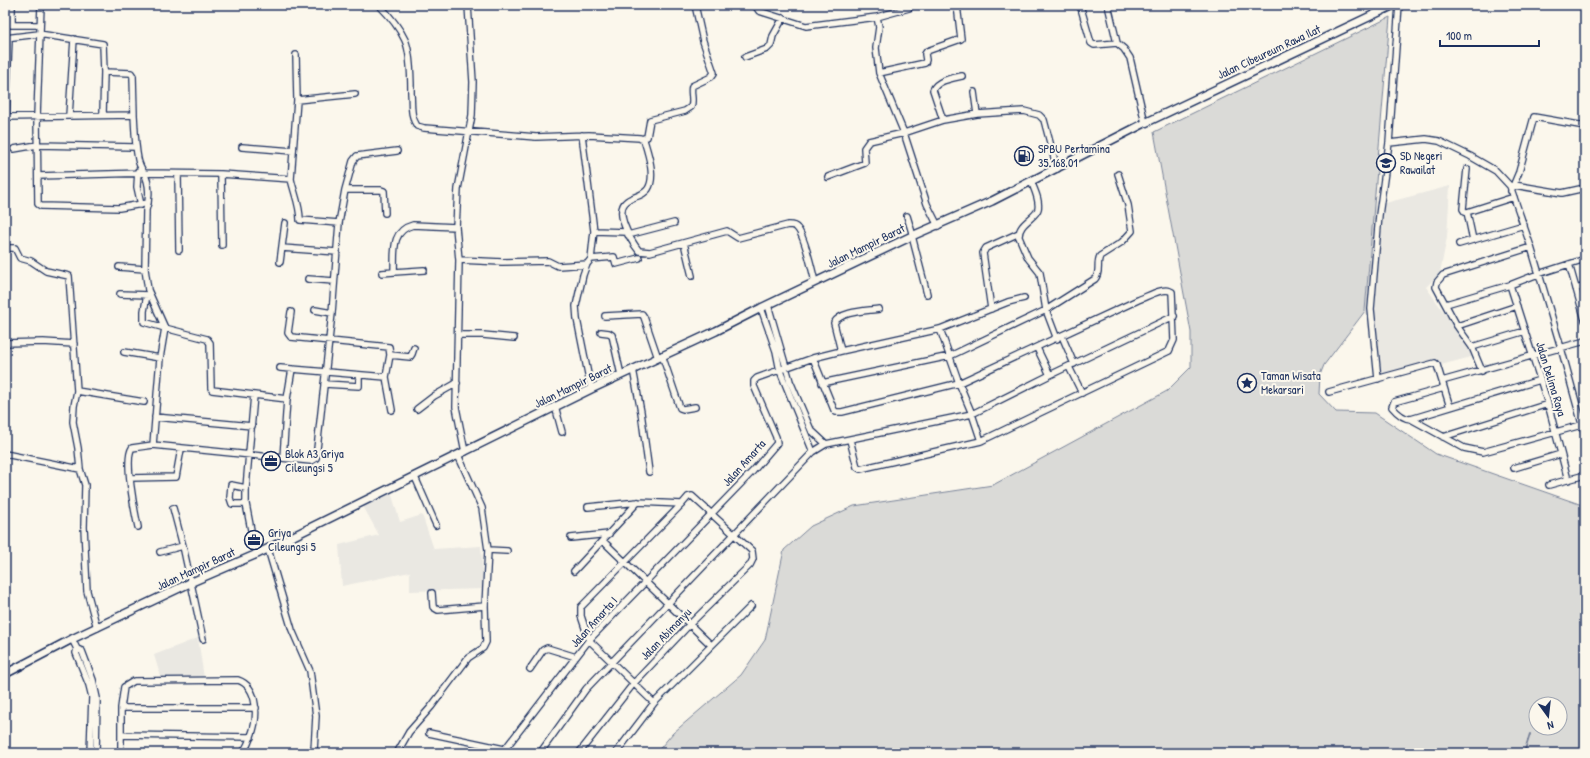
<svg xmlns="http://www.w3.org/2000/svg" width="1590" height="758" viewBox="0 0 1590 758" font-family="'Patrick Hand',sans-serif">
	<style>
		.built { fill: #eae8e2 }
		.green { fill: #dadad7; stroke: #7a849a; fill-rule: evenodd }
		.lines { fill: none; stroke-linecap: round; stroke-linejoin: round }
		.stream { stroke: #747e96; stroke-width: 2 }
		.minor-casing { stroke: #1b2f5e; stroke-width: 8 }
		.tertiary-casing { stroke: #1b2f5e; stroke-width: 10 }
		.minor { stroke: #fbf7ec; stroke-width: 5.5 }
		.tertiary { stroke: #fbf7ec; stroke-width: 7 }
		.labels { text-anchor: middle; stroke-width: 4; stroke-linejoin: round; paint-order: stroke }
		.street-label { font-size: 12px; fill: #1b2f5e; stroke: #fbf7ec }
		.poi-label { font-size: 12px; fill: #1b2f5e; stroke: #fbf7ec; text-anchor: start }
	</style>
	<rect width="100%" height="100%" fill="#fbf7ec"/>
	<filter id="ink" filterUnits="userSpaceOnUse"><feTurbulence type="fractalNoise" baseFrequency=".025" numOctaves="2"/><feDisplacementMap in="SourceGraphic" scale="8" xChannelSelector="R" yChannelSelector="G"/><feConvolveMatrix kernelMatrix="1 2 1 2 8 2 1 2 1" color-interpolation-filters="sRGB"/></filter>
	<g filter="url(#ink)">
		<path class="built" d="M1450 186 1447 237 1440 273 1426 287 1475 356 1380 381 1365 311 1374 206Z
			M391 492 400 522 422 515 434 549 481 546 484 589 410 591V572L342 586 339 545 379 535 363 506Z
			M198 638 204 678H161L154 655Z"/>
		<path class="green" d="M1390 17 1365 311 1324 365 1320 375 1319 394 1336 412 1375 413 1436 454 1585 506V753H656L673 733 741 675 765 640 784 550 811 526 854 506 993 485 1167 391 1191 367V332L1154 132ZM1536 704H1560V728H1536Z"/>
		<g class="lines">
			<path class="stream" d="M1524 753 1530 734"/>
			<defs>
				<path id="minor" d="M41 5 37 116 38 204 41 206 119 208 148 203
					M379 5C389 15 399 27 405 40 411 53 411 78 411 93 412 104 410 116 417 126L424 128 536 137 589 135 640 138 644 140C648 153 656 177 648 189 642 197 633 196 627 201 613 211 631 241 639 251L650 252 727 231 738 238 788 225C791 225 795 225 797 228 805 236 812 270 815 282
					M755 5 759 11 806 26 877 17 909 8
					M1080 5 1091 43 1094 45 1117 43
					M1108 5 1117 43 1124 49 1130 58 1145 123
					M877 17 879 27 876 48 879 73
					M5 25 12 24V5
					M11 25H39
					M5 38 39 34 103 44 104 72 131 73 133 76 134 115
					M745 57 767 49 771 45 773 36 783 18
					M974 92 977 114
					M297 100 355 94
					M103 114 104 72
					M69 116 74 39
					M5 117 134 115C135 130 135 144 138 159 139 165 141 168 144 173 150 184 150 199 146 210L145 269 148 290 165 328 207 339 210 343 211 388 212 390 254 395 246 488V504L251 530 257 554
					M6 117 9 38
					M943 120 933 90C937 80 953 78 962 76
					M582 135 594 231 591 259 587 264 583 275 576 306 577 319 591 389
					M641 139 647 137 650 120 685 111 691 107C694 100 690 93 692 86L711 77 714 73 703 41 695 5
					M1389 143 1426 139 1439 141 1470 156 1496 171 1510 186 1531 247 1561 348 1585 435
					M242 147 293 151
					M14 149 37 145 135 147
					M1467 169 1463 209 1465 212H1467L1473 240
					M138 171 137 187 141 205
					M178 174 179 250
					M221 174 222 245
					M38 176 144 173 221 174 291 179 297 100 296 55
					M828 177 865 163 864 148 869 141 904 133 943 120 977 114 1024 111 1039 115 1044 120 1057 169
					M291 179C294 193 300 205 300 220L339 223
					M1031 181C1034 189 1040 200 1038 209 1036 218 1018 223 1019 237L1028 258 1040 273 1046 310 1057 339
					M1514 185 1562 193 1580 189
					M345 190H381L384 191 385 213
					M1511 191 1519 172 1534 117 1585 126
					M1467 212 1514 197
					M907 216 913 236
					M938 226 927 204 904 133 879 73 925 63 926 60 925 54 927 51 961 39 957 5
					M594 231 626 232
					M628 235 674 223
					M912 236 927 294
					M684 243 692 276
					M1459 244 1524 225
					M5 248H15L20 258 31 261 46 271 69 276 77 391 74 406 73 422 78 448 80 469
					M282 248 337 252
					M591 259 614 257 616 264 639 258
					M459 260 502 262 548 261 558 266 587 264
					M280 262 285 223
					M1569 264 1585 320
					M119 267 145 269
					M424 270 394 272C395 253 390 231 413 225L456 227
					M382 273 394 272
					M308 279 334 281
					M1510 285 1548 404 1568 480
					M1576 289 1585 286
					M120 294 149 295
					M1446 304 1510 285 1538 274 1585 259
					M768 305 790 381 811 430 826 444
					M761 308 776 351 780 371 813 452
					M991 309 983 253 986 248 1019 233
					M315 310 332 313
					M291 312 288 333 291 337 389 347 390 355 386 377 392 410
					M605 316 642 314 644 317 658 358
					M1457 326 1517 306
					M940 329 959 383 972 414 981 441
					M601 332 609 333 612 335 621 375
					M458 335H483L514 338
					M1062 336 1074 364
					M5 343 43 342 74 344
					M1472 347 1525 331
					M1037 348 1050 375
					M841 351 834 323C841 311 867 311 879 309
					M124 352 160 358
					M390 355 410 357 412 354 414 348
					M662 355 680 408 683 409 695 407
					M813 358 834 410 836 412H842L959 383 1138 300C1147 297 1164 286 1172 292L1174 340 1169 351 981 441 860 469 857 467 850 440
					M1069 367 1082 393
					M280 368 386 377
					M633 369 641 412 649 472
					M1482 371 1472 347 1457 326 1436 287 1437 282 1443 275 1531 247
					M1378 379 1371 309 1379 215 1389 143 1399 5
					M1442 381 1585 341
					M822 383 950 356 1046 310 1095 279C1101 272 1096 264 1100 256L1122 242 1132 231 1128 205 1118 174
					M324 384 359 386V375
					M1444 388 1394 402 1392 407C1397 413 1403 419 1411 419L1540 380
					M77 391 144 402
					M1329 392 1435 363 1437 365 1450 407
					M254 395 287 399
					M555 406 562 432
					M417 409 434 396 457 383
					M155 417 252 426
					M1411 419 1464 448 1483 452 1585 424
					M1443 437 1548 404
					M153 445 311 461 316 458 332 313 339 223 345 190 353 161 357 156 397 151
					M465 452 456 407 459 260 456 227 458 189 472 115 473 82 468 5
					M5 454 80 469 85 485 84 527 87 591 97 628
					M283 458 287 399 292 369
					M1514 468 1561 454
					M415 477 436 525
					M130 478 176 477 181 449
					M1549 485 1585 475
					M246 488 231 485 230 498 232 504H246
					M588 507 638 502 682 504
					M173 508 183 546
					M138 527C135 513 124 459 132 448L153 445 160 358 165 328 144 322V311L147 295
					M571 538 609 534
					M603 541 711 645
					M268 549 292 630 310 671 316 716 314 751 316 753
					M488 550 507 551
					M160 552 183 546 203 639
					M574 571 638 502
					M432 593 433 607 438 610 485 606
					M72 639 77 649 76 653 89 685 92 697 90 753
					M77 649 82 651 93 680 97 698 96 753
					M530 669 543 650 547 648 576 657
					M121 708H256
					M429 733 504 749
					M121 735 251 737
					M121 753V708L124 687 134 681 238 680C259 687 258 719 251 736 249 742 246 748 243 753
					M397 753 409 732 431 707 468 658 483 648 486 642 485 606 488 550 482 508 458 455
					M502 753 589 640 753 471 777 443 776 437 754 386V381L757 378 813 358 841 351 940 329 1008 302 1024 298
					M540 753 586 689 813 452 826 444 972 414 1050 375 1174 316
					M579 753 634 683 690 624 750 565 753 559 752 551 692 496 688 497 682 504 581 607V616L589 640 654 703
					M616 753 654 703 751 606"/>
				<path id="tertiary" d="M5 674 72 639 192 582 257 554 591 389 716 331 761 308 912 236 992 201 1145 123 1394 5"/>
			</defs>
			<use href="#minor" class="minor-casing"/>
			<use href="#tertiary" class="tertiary-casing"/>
			<use href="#minor" class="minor"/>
			<use href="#tertiary" class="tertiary"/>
		</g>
	</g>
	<defs>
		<symbol id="fuel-ring" viewBox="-11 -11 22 22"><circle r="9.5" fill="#fbf7ec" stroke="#1b2f5e" stroke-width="1.5"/><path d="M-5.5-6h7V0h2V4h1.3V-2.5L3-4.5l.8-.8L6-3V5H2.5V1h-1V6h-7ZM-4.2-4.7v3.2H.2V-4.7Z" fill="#1b2f5e"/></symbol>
		<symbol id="school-ring" viewBox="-11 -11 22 22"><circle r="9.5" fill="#fbf7ec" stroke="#1b2f5e" stroke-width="1.5"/><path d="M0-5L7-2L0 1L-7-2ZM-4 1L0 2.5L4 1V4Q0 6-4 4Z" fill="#1b2f5e"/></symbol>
		<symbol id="sight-ring" viewBox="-11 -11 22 22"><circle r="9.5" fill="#fbf7ec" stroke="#1b2f5e" stroke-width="1.5"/><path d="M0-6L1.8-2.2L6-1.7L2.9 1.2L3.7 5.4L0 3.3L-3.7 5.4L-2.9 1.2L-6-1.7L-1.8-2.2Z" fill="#1b2f5e"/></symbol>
		<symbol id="office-ring" viewBox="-11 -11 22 22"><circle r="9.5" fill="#fbf7ec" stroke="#1b2f5e" stroke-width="1.5"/><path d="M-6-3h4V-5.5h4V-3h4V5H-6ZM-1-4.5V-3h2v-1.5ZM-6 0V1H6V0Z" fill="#1b2f5e"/></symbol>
	</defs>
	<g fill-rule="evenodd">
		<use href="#fuel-ring" x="1013" y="145" width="22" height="22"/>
		<use href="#school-ring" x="1375" y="152" width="22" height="22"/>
		<use href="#sight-ring" x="1236" y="372" width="22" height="22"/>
		<use href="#office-ring" x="260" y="450" width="22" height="22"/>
		<use href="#office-ring" x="243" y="529" width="22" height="22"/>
	</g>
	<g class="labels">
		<g class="street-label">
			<text transform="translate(1269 52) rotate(-25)" y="4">Jalan Cibeureum Rawa Ilat</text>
			<text transform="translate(866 246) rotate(-26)" y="4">Jalan Mampir Barat</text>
			<text transform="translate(1551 379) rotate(73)" y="4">Jalan Delima Raya</text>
			<text transform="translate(573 386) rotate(-26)" y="4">Jalan Mampir Barat</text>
			<text transform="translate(744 463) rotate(-48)" y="4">Jalan Amarta</text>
			<text transform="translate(196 569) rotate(-25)" y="4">Jalan Mampir Barat</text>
			<text transform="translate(594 622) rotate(-48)" y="4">Jalan Amarta I</text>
			<text transform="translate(666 634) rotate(-46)" y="4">Jalan Abimanyu</text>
		</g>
		<g class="poi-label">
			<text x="1038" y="153">SPBU Pertamina<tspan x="1038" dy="14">35.168.01</tspan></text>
			<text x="1400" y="160">SD Negeri<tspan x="1400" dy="14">Rawailat</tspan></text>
			<text x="1261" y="380">Taman Wisata<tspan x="1261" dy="14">Mekarsari</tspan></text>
			<text x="285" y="458">Blok A3 Griya<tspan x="285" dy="14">Cileungsi 5</tspan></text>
			<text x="268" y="537">Griya<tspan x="268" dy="14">Cileungsi 5</tspan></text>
		</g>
	</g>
	<rect width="1590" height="758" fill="none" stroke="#fbf7ec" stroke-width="20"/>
	<rect x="10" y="10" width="1570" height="738" fill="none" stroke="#1b2f5e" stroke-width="1.5" filter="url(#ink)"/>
	<g transform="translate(1548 716) rotate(165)"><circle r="19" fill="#fbf7ec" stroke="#a1a7b3"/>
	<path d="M0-3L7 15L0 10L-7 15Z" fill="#1b2f5e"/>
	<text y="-6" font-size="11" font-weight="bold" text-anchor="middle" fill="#1b2f5e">N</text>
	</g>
	<path d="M1440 40v6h99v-6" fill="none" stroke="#1b2f5e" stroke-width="2"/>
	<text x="1446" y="40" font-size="12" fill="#1b2f5e" stroke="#fbf7ec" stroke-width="3" paint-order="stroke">100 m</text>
</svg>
